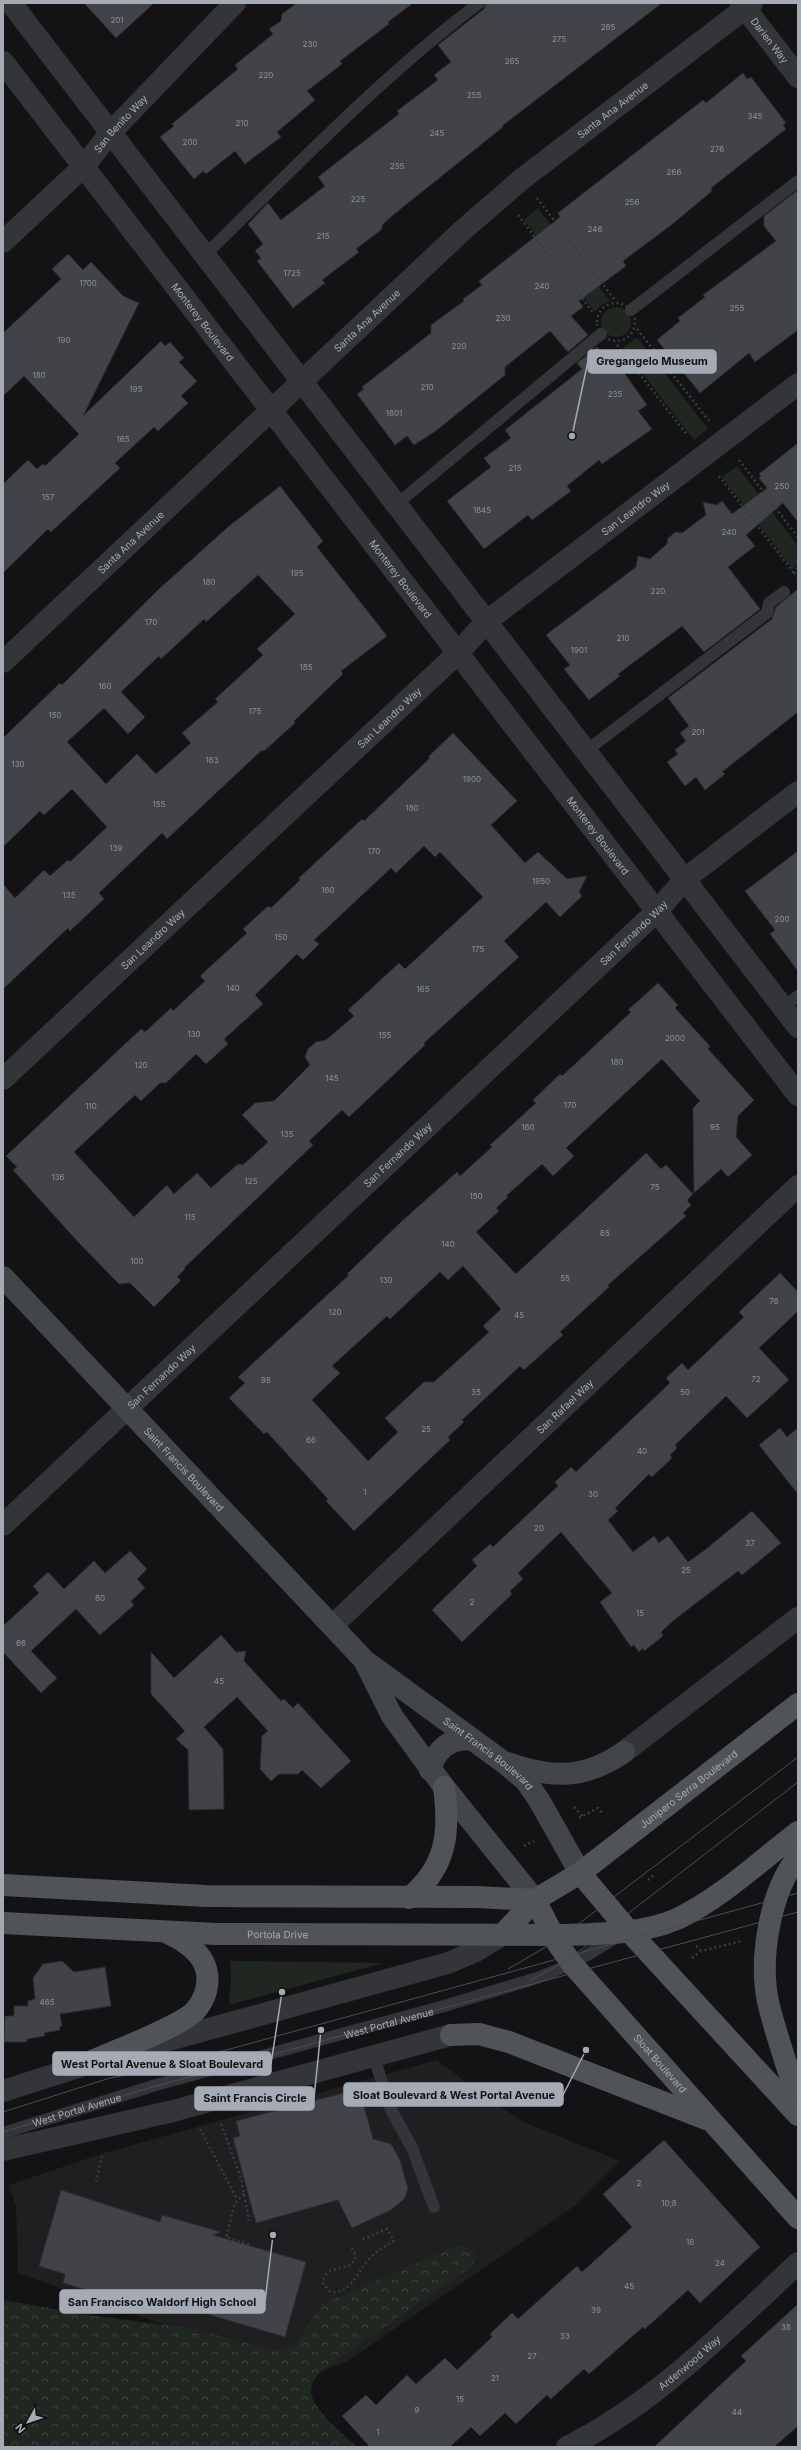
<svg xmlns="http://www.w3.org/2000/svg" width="801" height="2450" viewBox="0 0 801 2450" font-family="Inter,sans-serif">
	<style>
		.built { fill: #1f1f22 }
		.grass { fill: #1f2720 }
		.forest { fill: url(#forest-crowns) }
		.building { fill: #424348; stroke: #2d2d31; fill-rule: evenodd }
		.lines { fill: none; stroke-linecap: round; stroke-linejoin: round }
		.path { stroke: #3a3c40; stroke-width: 2.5; stroke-dasharray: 2 3; stroke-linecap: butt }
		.service { stroke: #343539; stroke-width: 12 }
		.minor { stroke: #343539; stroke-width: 22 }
		.tertiary { stroke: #343539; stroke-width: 22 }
		.secondary { stroke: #424549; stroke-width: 22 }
		.primary { stroke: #505358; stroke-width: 22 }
		.tram { stroke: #4b4e52; stroke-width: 1 }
		.labels { text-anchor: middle; stroke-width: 3.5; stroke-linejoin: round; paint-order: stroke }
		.number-label { font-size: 8px; fill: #8c919a }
		.street-label { font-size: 10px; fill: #a5abb5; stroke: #0e0e10 }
		.leader { fill: none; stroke: #a5abb5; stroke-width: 1.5 }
		.callout-dot { fill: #a5abb5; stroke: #0e0e10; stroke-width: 1.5 }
		.callout { fill: #a5abb5; stroke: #a5abb5; stroke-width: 1.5 }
		.callout-label { font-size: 11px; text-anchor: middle; font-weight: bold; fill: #111 }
	</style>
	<defs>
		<pattern id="forest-crowns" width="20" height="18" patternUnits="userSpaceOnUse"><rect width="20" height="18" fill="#1f2720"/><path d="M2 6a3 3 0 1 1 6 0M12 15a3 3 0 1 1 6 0" fill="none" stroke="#3d443e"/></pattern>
	</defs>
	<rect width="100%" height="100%" fill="#131315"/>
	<path class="built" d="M437 2060 492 2102 526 2123 620 2161 576 2205 346 2362 308 2376 18 2273 16 2207 9 2185 104 2153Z"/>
	<path class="grass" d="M538 208 610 301 601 305 595 312 524 220Z
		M601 322a15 15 0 1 1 30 0a15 15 0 1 1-30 0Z
		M637 337 708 429 694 440 623 348Z
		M737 466 798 546V564L793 569 722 477Z
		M230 1961 383 1963 229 2005 231 1979Z"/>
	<path class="forest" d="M456 2246H466L474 2252 475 2260 471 2267 325 2368C319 2373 312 2380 311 2389 309 2407 344 2435 357 2447H3V2300L88 2315 189 2328 276 2350 297 2344 322 2304Z"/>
	<path class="building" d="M84 3H154L116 38Z
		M297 3H413L388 22 389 24 340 61 342 64 307 91 315 100 277 132 281 137 245 164 235 151 206 174 203 171 194 179 160 137 174 126 172 124 238 69 235 65 273 34 269 29 281 21 282 14Z
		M486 3H662L502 126 503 127 393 215 383 224 381 230 356 249 359 252 322 280 325 283 293 308 257 261 261 258 255 251 263 244 248 224 268 203 281 220 325 186 318 177 399 114 397 111 438 80 434 75 451 62 438 45 484 9Z
		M743 73 747 79 751 77 786 123 783 125 786 129 711 188 712 191 670 226 623 261 626 266 579 301 583 307 571 316 588 335 568 352 550 331 505 367V375L437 430 414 445 407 436 395 445 357 394 364 389 362 387 431 333V325L464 301 463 299 482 285 479 281 560 217 558 213 703 100 706 103Z
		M798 190V330L755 362 749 353 700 393 657 340 680 321 678 318 705 297 703 295 776 241 764 226V216Z
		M68 254 83 270 91 262 123 296 139 303 83 416 161 341 165 346 170 342 184 358 179 362 197 381 181 396 188 403 158 431 154 427 115 463 120 468 51 532 48 529 3 573V484L28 460 37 469 43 464 45 466 79 434 24 376 3 396V333L61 279 52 269Z
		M597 347 611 363 615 360 647 405 638 411 652 429 602 464 599 460 567 486 571 491 532 520 528 515 484 549 447 501 491 467 484 458 511 438 505 430 582 369 577 363Z
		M798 443V522L783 503 746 535 755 546 728 567 760 609 704 652 682 626 618 674 620 676 589 700 564 669 570 665 546 635 636 567 638 556 650 559 667 544 668 538 676 532 682 533 706 515 703 502 717 505 722 501 732 514 767 488 759 478 761 476 759 474Z
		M280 486 323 541 317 547 387 636 341 671 343 674 294 721 295 723 264 751 262 750 167 839 162 833 99 893 104 899 70 931 68 928 3 989V884L15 898 44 870 50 876 68 860 70 862 107 827 72 789 44 815 40 811 3 847V738L60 683 62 685 159 589 228 527ZM258 575 295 614 257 649 263 655 215 699 218 702 182 733 191 743 156 774 137 754 106 784 67 742 104 708 128 734 145 717 121 692 159 656 161 659 204 619 206 622Z
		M798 589V712L722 772 725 774 705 790 696 777 685 786 667 762 678 754 675 750 686 741 680 733 689 726 668 698 772 619 776 607Z
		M453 733 517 801 491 825 525 863 538 852 567 879 587 876 579 892 582 896 560 917 546 902 504 941 519 957 424 1043 425 1045 349 1117 342 1110 309 1141 313 1145 184 1268 185 1269 177 1277 181 1280 154 1307 130 1283 119 1284 79 1243 13 1170 17 1167 6 1156 141 1029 145 1032 171 1008 173 1011 205 981 200 976 247 933 243 929 268 906 271 908 300 880 299 878 362 819 364 821 430 758 428 757ZM424 846 435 857 440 852 483 897 405 969 399 963 348 1010 354 1016 326 1040 316 1042 308 1049 305 1057 310 1065 274 1101 255 1103 242 1115 268 1142 243 1165 238 1164 211 1188 197 1173 174 1194 167 1185 134 1217 74 1152 135 1095 141 1101 160 1083H166L196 1054 206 1064 228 1044 224 1039 263 1004 255 995 297 954 303 960 319 944 314 940 391 868 396 873Z
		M798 851V971L770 934 775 930 745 891Z
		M658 983 678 1005 675 1008 710 1046 708 1049 754 1100 738 1116 736 1137 752 1155 728 1177 721 1169 694 1193 693 1108 700 1101 662 1059 566 1148 574 1156 553 1176 542 1164 506 1196 508 1197 496 1208 499 1211 476 1232 516 1274 646 1153 661 1169 666 1165 693 1194 687 1200 691 1205 683 1213 686 1216 608 1285 609 1287 560 1332 563 1335 524 1370 520 1366 462 1420 464 1422 448 1437 450 1440 354 1531 326 1501 328 1499 267 1432 264 1434 229 1398 245 1383 238 1377 349 1275 347 1274 401 1222 457 1172 460 1176 492 1147 490 1145 536 1103 533 1100 560 1074 562 1076 631 1012 628 1010ZM463 1266 501 1309 483 1326 489 1332 434 1382H424L385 1418 398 1432 368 1461 312 1400 340 1373 332 1366 387 1316 390 1319 440 1272 448 1280Z
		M780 1273 798 1292V1311L759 1348 789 1380 747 1418 726 1396 675 1445 677 1448 670 1455 672 1458 652 1477 649 1474 615 1508 618 1511 608 1520 633 1552 654 1536 659 1543 668 1536 688 1562 705 1550 752 1511 781 1543 742 1575 738 1571 674 1620 661 1632 663 1636 644 1651 643 1648 639 1652 634 1645 631 1647 600 1602 612 1593 561 1532 518 1573 523 1579 510 1591 512 1594 462 1642 432 1610 477 1566 472 1560 490 1544 493 1547 558 1486 555 1482 571 1467 576 1472 670 1383 666 1378 682 1363 688 1370 744 1317 739 1312Z
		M780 1428 787 1437 798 1428V1494L759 1445Z
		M130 1551 147 1569 137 1579 145 1588 131 1601 134 1605 100 1635 76 1609 31 1651 57 1678 41 1693 3 1652V1626L39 1593 33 1586 48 1572 64 1589 94 1561 105 1573Z
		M221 1635 236 1652 246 1651 244 1661 281 1701 284 1699 293 1708 298 1703 351 1761 321 1788 302 1770 298 1774H279L271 1781 260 1769 262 1736 268 1731 237 1697 204 1727 223 1749 224 1809 189 1810 188 1750 176 1739 185 1731 151 1694V1652L174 1678Z
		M62 1961 74 1972 105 1967 111 2006 60 2014 62 2026 59 2027 60 2030 44 2033 45 2036 27 2039V2042H4L5 2016H14V2006H28V2001L35 1999 33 1978 43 1964Z
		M359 2089 373 2139 391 2144 400 2160 408 2189 404 2199 391 2210 352 2228 338 2200 256 2223 233 2138 240 2136 236 2121Z
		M664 2140 760 2247 700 2303 688 2290 645 2329 643 2327 589 2374 584 2369 551 2399 547 2395 516 2424 505 2413 480 2436 471 2427 450 2447H370L342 2416 366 2395 376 2405 407 2375 416 2384 445 2358 457 2370 492 2337 490 2334 512 2313 518 2319 577 2266 582 2272 632 2227 603 2194Z
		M61 2190 160 2222 162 2215 221 2232 213 2235 306 2262 285 2337 183 2307V2309L164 2303 162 2312 63 2283 65 2274 39 2266Z
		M798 2304V2426L774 2447H654L746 2361 741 2356Z"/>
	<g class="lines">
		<path class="path" d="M537 198 614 299
			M518 215 594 314
			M597 322a19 19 0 1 1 38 0a19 19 0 1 1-38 0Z
			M637 329 709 421
			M617 345 688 436
			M739 460 798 537
			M719 476 794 573
			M794 574 798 567
			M574 1807 582 1816
			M579 1818 598 1808 603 1814
			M524 1846 534 1841
			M648 1880 654 1875
			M696 1946 701 1951
			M692 1958 701 1951 742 1941
			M221 2124 241 2178 249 2221
			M200 2129 237 2199
			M96 2182 103 2153
			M244 2194 235 2203 226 2237 251 2245
			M352 2248 356 2257 352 2264C341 2271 324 2266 323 2283L329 2291C349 2298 358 2271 368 2260 376 2252 384 2246 394 2241L387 2229 361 2240"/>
		<path class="service" d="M205 255C294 168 380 78 479 3
			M631 310 798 181
			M397 504 601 334
			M586 751 767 613 769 603 784 592
			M783 1007 798 996
			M374 2056 389 2106 412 2148 434 2207
			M3 2133 156 2085 444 2006 537 1978 572 1964 619 1936"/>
		<g class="minor">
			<path d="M11 3 798 1027"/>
			<path id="s1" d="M741 3 798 77"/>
			<path id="s2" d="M3 62 798 1095"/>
			<path id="s3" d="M3 242 84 166 111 132 235 3"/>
			<path id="s4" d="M3 662 463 230 522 179 752 3"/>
			<path id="s5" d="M3 1079 458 653 487 621 798 384"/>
			<path id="s6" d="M3 1525 657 911 685 879 798 792"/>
			<path id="s7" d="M332 1626 798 1186"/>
			<path d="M624 1752 798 1618"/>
			<path id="s8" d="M567 2447C656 2403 727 2329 798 2263"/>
		</g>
		<path class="tertiary" d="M140 2048 448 1963 476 1951 502 1935
			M3 2091 109 2057
			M3 2150 173 2111 451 2035"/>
		<g class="secondary">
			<path id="s9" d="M3 1277 365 1661 502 1761 525 1780 539 1800 580 1873"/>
			<path d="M365 1662 392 1716 444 1787 535 1900"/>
			<path d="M508 1763C552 1779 585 1779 624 1752"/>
			<path d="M430 1770C436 1748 451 1737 473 1740"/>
		</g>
		<g class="primary">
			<path d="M798 1857C770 1891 759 1958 768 2002 776 2035 788 2068 798 2101"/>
			<path d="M580 1873 628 1930 798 2115"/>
			<path d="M3 1885 206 1896 476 1897 535 1900"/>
			<path d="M409 1898C447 1867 450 1832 444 1787"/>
			<path id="s10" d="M535 1900 556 1941 572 1964 798 2218"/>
			<path id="s11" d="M3 1923 216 1934 563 1935C600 1934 643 1934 677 1919 721 1898 760 1861 798 1832"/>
			<path id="s12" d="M502 1935 535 1900 580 1873 798 1704"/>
			<path d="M451 2035 479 2034 509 2042 706 2119"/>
			<path d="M90 2062C114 2051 177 2028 194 2012 204 2001 209 1988 207 1973 204 1953 185 1941 168 1933"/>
		</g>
		<g class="tram">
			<path d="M508 1969 556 1941 798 1757"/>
			<path d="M531 1980 568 1960 798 1782"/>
			<path d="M3 2112 110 2078 148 2071 219 2052 798 1893"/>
			<path id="s13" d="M3 2132 149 2088 798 1912"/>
		</g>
	</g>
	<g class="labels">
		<g class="number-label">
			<text x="117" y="23">201</text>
			<text x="608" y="30">285</text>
			<text x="559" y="42">275</text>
			<text x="310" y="47">230</text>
			<text x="512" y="64">265</text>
			<text x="266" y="78">220</text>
			<text x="474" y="98">255</text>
			<text x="755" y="119">345</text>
			<text x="242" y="126">210</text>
			<text x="437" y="136">245</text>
			<text x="190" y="145">200</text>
			<text x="717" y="152">276</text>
			<text x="397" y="169">235</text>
			<text x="674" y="175">266</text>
			<text x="358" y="202">225</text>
			<text x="632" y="205">256</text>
			<text x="595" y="232">246</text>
			<text x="323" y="239">215</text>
			<text x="292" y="276">1725</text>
			<text x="88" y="286">1700</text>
			<text x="542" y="289">240</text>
			<text x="737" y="311">255</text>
			<text x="503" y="321">230</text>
			<text x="64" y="343">190</text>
			<text x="459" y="349">220</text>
			<text x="39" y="378">180</text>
			<text x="427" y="390">210</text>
			<text x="136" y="392">195</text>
			<text x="615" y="397">235</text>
			<text x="394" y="416">1801</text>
			<text x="123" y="442">165</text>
			<text x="515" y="471">215</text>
			<text x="782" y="489">250</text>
			<text x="48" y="500">157</text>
			<text x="482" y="513">1845</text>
			<text x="729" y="535">240</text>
			<text x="297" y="576">195</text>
			<text x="209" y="585">180</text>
			<text x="658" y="594">220</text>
			<text x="151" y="625">170</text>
			<text x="623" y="641">210</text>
			<text x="579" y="653">1901</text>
			<text x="306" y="670">185</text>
			<text x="105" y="689">160</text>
			<text x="255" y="714">175</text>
			<text x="55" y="718">150</text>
			<text x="698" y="735">201</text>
			<text x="212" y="763">163</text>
			<text x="18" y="767">130</text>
			<text x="472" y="782">1900</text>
			<text x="159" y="807">155</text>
			<text x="412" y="811">180</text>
			<text x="116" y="851">139</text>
			<text x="374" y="854">170</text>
			<text x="541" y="884">1950</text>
			<text x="328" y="893">160</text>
			<text x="69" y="898">135</text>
			<text x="782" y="922">200</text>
			<text x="281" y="940">150</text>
			<text x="478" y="952">175</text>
			<text x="233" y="991">140</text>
			<text x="423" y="992">165</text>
			<text x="194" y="1037">130</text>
			<text x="385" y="1038">155</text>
			<text x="675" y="1041">2000</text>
			<text x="617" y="1065">180</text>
			<text x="141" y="1068">120</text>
			<text x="332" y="1081">145</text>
			<text x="570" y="1108">170</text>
			<text x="91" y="1109">110</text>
			<text x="528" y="1130">160</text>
			<text x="715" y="1130">95</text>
			<text x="287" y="1137">135</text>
			<text x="58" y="1180">136</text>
			<text x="251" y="1184">125</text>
			<text x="655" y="1190">75</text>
			<text x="476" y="1199">150</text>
			<text x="190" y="1220">115</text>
			<text x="605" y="1236">65</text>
			<text x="448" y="1247">140</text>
			<text x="137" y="1264">100</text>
			<text x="565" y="1281">55</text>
			<text x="386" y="1283">130</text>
			<text x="774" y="1304">76</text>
			<text x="335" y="1315">120</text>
			<text x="519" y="1318">45</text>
			<text x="756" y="1382">72</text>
			<text x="266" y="1383">98</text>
			<text x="476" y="1395">35</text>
			<text x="685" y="1395">50</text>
			<text x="426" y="1432">25</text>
			<text x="311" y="1443">66</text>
			<text x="642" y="1454">40</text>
			<text x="365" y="1495">1</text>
			<text x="593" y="1497">30</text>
			<text x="539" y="1531">20</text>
			<text x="750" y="1546">37</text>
			<text x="686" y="1573">25</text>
			<text x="100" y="1601">80</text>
			<text x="472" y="1605">2</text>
			<text x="640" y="1616">15</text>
			<text x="21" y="1646">66</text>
			<text x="219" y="1684">45</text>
			<text x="47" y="2005">465</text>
			<text x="639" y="2186">2</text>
			<text x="669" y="2206">10;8</text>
			<text x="690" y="2245">16</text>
			<text x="720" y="2266">24</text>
			<text x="629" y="2289">45</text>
			<text x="596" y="2313">39</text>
			<text x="786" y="2330">38</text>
			<text x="565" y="2339">33</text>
			<text x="532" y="2359">27</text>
			<text x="495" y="2381">21</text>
			<text x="460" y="2402">15</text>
			<text x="417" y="2413">9</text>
			<text x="737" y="2415">44</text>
			<text x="378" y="2435">1</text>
		</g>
		<g class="street-label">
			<text dy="4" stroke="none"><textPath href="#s1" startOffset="47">Darien Way</textPath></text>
			<text dy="4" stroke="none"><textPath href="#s4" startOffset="823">Santa Ana Avenue</textPath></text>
			<text dy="4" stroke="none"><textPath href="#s3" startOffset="167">San Benito Way</textPath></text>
			<text dy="4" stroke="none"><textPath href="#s4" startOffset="499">Santa Ana Avenue</textPath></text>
			<text dy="4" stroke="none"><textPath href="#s2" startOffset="328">Monterey Boulevard</textPath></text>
			<text dy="4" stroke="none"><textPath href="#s5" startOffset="853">San Leandro Way</textPath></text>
			<text dy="4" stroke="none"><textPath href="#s4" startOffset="175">Santa Ana Avenue</textPath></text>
			<text dy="4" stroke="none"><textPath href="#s2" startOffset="652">Monterey Boulevard</textPath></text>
			<text dy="4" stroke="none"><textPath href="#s5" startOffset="529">San Leandro Way</textPath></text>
			<text dy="4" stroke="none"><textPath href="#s2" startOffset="976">Monterey Boulevard</textPath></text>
			<text dy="4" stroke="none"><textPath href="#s6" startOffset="865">San Fernando Way</textPath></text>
			<text dy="4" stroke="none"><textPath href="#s5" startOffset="205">San Leandro Way</textPath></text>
			<text dy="4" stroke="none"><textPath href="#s6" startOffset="541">San Fernando Way</textPath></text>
			<text dy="4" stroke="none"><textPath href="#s6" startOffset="217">San Fernando Way</textPath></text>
			<text dy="4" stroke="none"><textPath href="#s7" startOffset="320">San Rafael Way</textPath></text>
			<text dy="4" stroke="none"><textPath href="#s9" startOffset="264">Saint Francis Boulevard</textPath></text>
			<text dy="4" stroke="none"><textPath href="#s9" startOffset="682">Saint Francis Boulevard</textPath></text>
			<text dy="4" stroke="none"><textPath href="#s12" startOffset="238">Junipero Serra Boulevard</textPath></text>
			<text dy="4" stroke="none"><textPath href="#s11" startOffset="275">Portola Drive</textPath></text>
			<text dy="4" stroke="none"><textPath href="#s13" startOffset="401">West Portal Avenue</textPath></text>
			<text dy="4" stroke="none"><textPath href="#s10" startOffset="207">Sloat Boulevard</textPath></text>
			<text dy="4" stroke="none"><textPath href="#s13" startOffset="77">West Portal Avenue</textPath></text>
			<text dy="4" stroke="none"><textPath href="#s8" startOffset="149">Ardenwood Way</textPath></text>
		</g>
	</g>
	<path class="leader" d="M572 436L588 361M282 1992L271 2064M586 2050L563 2095M321 2030L314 2098M273 2235L265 2302"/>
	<g class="callout-dot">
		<circle cx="572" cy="436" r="4"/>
		<circle cx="282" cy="1992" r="4"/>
		<circle cx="586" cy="2050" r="4"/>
		<circle cx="321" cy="2030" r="4"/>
		<circle cx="273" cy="2235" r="4"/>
	</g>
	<g class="callout">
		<rect x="588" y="350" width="128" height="23" rx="4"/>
		<rect x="53" y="2052" width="218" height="23" rx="4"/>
		<rect x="344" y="2083" width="219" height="23" rx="4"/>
		<rect x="195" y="2087" width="119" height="23" rx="4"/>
		<rect x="60" y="2290" width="205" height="23" rx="4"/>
	</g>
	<g class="callout-label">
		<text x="652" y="365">Gregangelo Museum</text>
		<text x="162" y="2068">West Portal Avenue &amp; Sloat Boulevard</text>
		<text x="454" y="2099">Sloat Boulevard &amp; West Portal Avenue</text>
		<text x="255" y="2102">Saint Francis Circle</text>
		<text x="162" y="2306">San Francisco Waldorf High School</text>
	</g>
	<rect width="801" height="2450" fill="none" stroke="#a5abb5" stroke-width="8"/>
	<g transform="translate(28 2422) rotate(230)" stroke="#0e0e10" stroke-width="3" paint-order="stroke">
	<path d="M0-3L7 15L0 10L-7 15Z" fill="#a5abb5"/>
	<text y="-6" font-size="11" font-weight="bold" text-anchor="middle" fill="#a5abb5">N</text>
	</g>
</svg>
